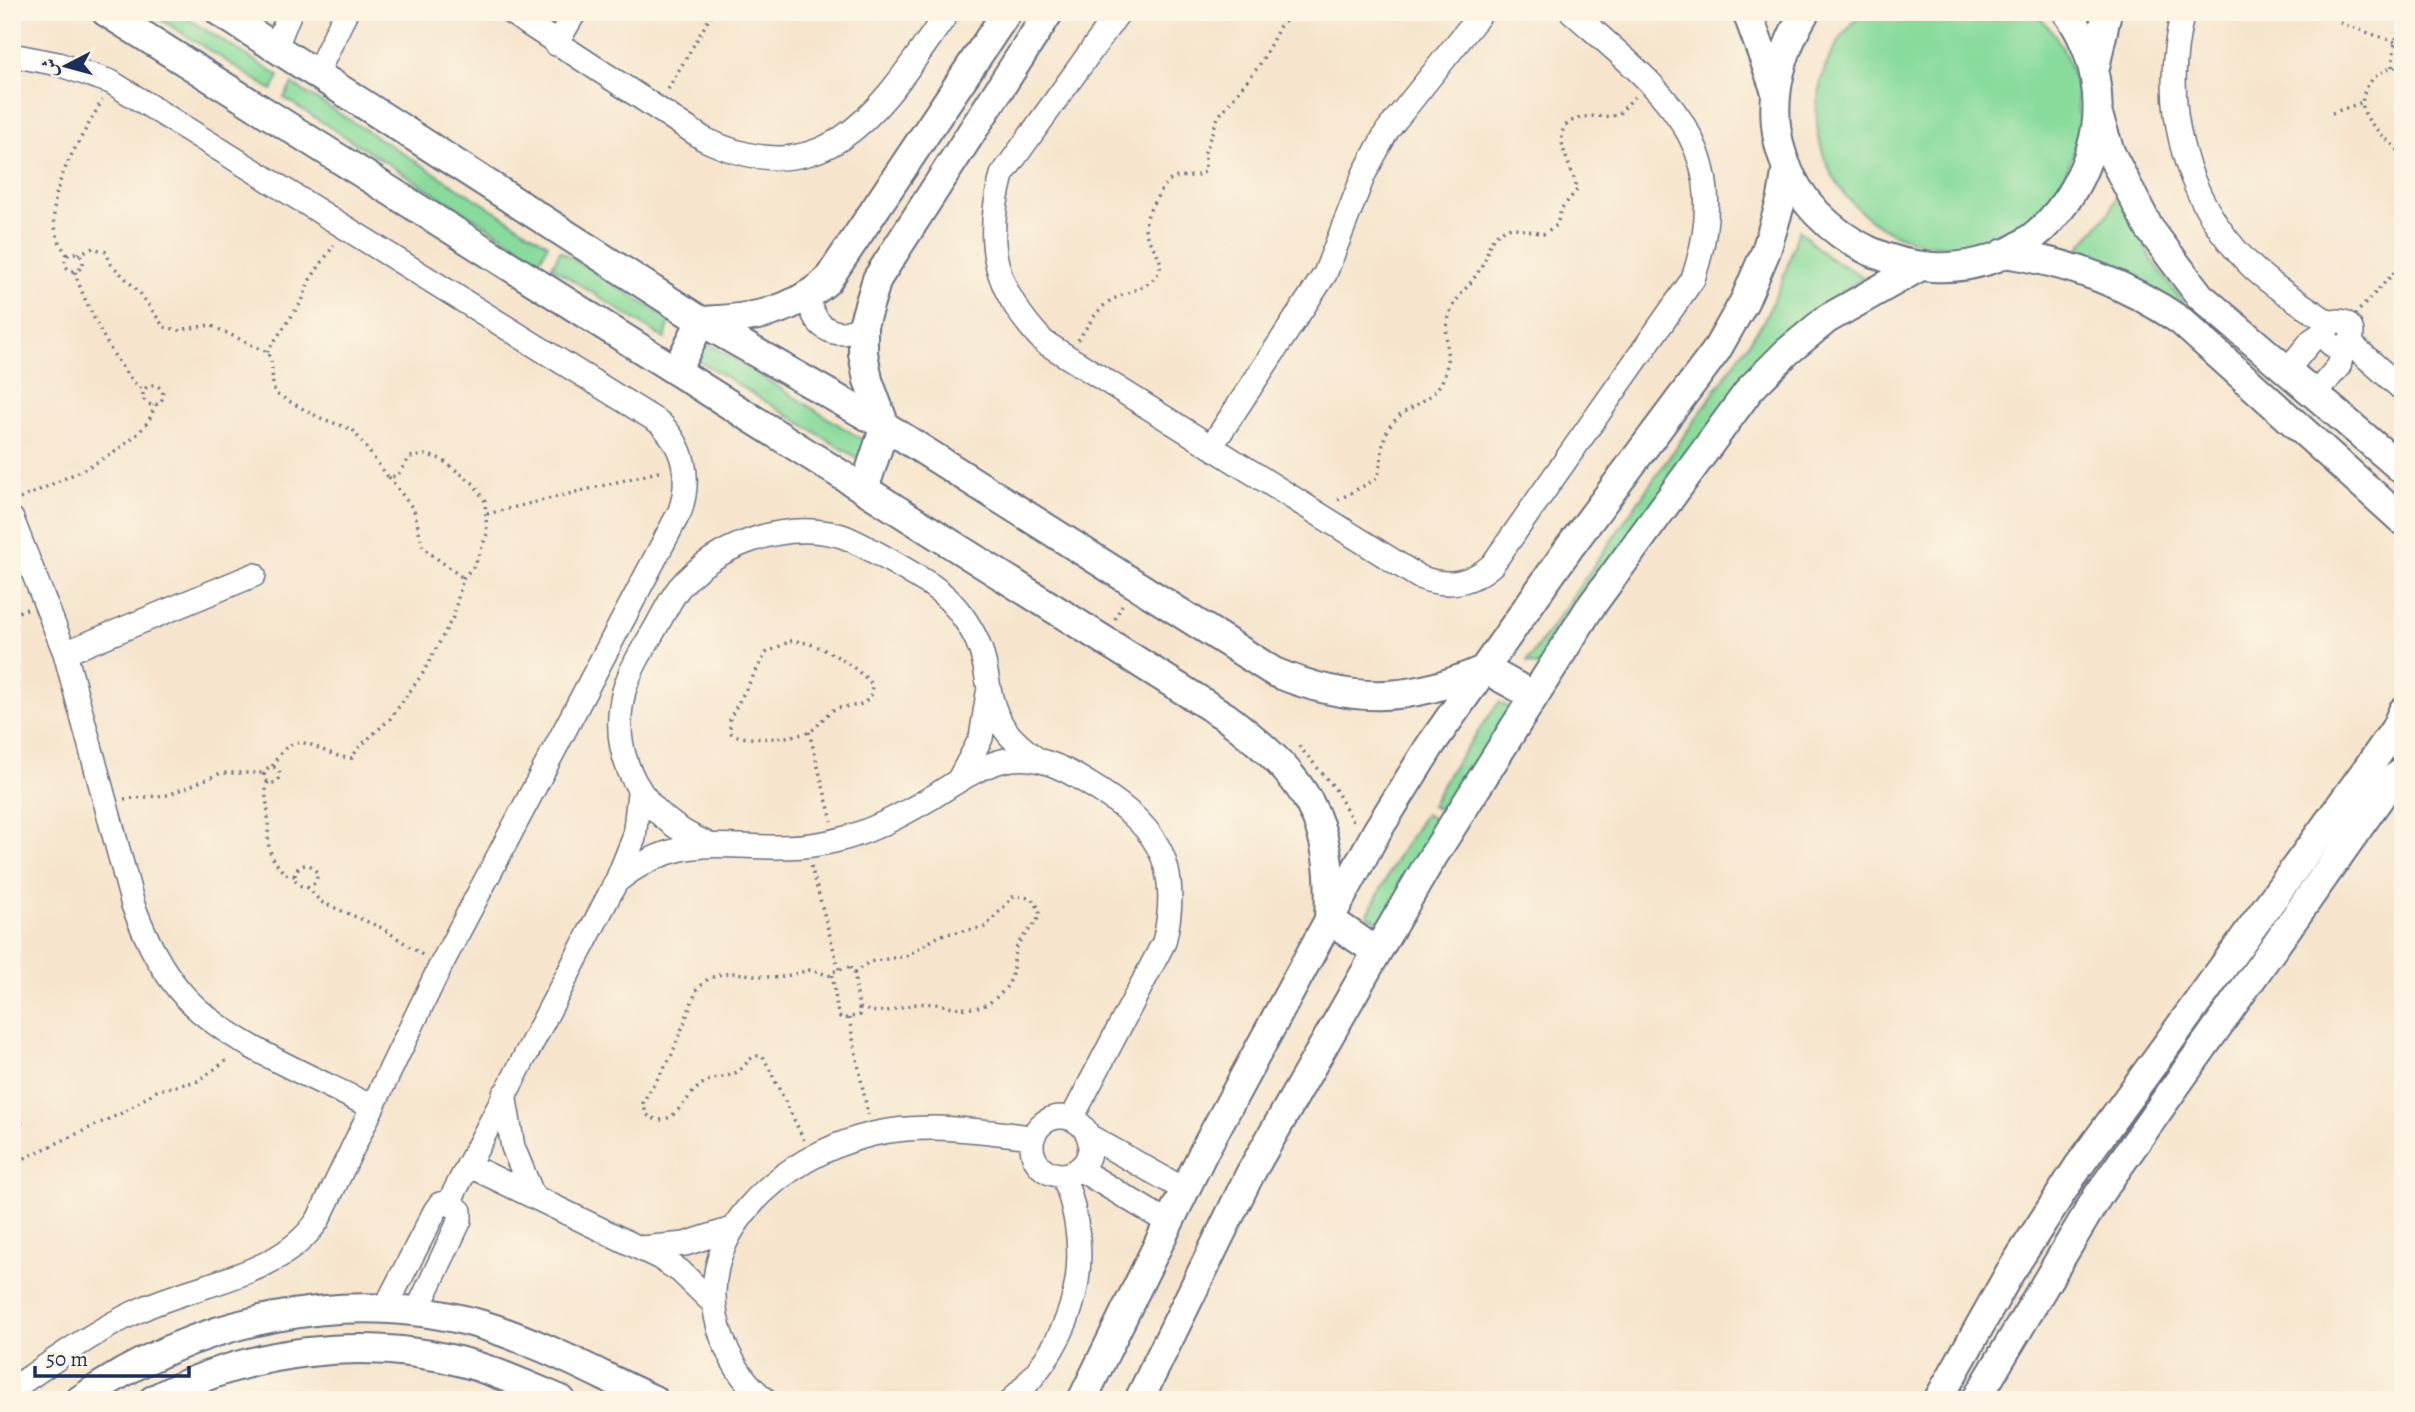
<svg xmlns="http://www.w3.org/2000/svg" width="2415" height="1412" viewBox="0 0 2415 1412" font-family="Alegreya,Amiri,serif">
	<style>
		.green { fill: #88db9b; stroke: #52857c; stroke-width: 2 }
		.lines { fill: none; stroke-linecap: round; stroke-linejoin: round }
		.minor-casing { stroke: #686f84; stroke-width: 26 }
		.tertiary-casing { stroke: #686f84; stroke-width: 32 }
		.path { stroke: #686f84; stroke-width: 3.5; stroke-dasharray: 2 5; stroke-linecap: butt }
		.minor { stroke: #fff; stroke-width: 23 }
		.tertiary { stroke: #fff; stroke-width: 28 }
	</style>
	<rect width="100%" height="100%" fill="#fcf5e5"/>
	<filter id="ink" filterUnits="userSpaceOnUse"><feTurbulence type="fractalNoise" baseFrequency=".0143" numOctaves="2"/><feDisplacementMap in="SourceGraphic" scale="14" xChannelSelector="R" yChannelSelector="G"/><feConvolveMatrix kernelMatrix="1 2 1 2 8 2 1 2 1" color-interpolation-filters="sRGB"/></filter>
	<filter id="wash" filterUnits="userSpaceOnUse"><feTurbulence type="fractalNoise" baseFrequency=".00686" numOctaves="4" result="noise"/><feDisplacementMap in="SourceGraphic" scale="28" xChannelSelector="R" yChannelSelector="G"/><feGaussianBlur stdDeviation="1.57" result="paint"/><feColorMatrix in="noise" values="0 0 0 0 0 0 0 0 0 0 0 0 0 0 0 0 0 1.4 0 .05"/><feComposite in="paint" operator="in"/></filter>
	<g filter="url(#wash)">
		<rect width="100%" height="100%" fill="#f6e5cc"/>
		<path class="green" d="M149 12H177L279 76 272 90Z
			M1864 12H2032C2065 35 2079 81 2078 120 2078 157 2059 198 2027 219 1883 314 1740 128 1864 12Z
			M292 84 548 244 540 260 284 98Z
			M2118 192C2134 233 2155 268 2183 302L2179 306 2079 248 2111 210Z
			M1799 230 1827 257 1864 277 1817 308 1788 336 1542 667 1527 662 1763 322 1782 282Z
			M560 251 670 320 665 339 552 267Z
			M705 341 866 442 864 462 698 360Z
			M1499 702 1513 710 1448 813 1431 806 1449 773Z
			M1425 814 1441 823 1383 922 1367 916 1398 856Z"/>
	</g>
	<g filter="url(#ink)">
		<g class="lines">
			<defs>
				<path id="minor" d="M510 12 704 139C832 200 884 102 948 12
					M1119 12 1002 175C983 245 995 291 1044 342L1419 577C1447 588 1470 584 1492 565L1693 279C1738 144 1664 93 1572 12
					M2183 12C2160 102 2182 197 2249 264 2272 287 2304 305 2331 324
					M556 44 575 12
					M276 47 290 12
					M12 55 58 64 111 82 660 423C685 448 691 478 680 511L440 967 318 1220C280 1277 199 1282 140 1310 94 1331 54 1361 12 1389
					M317 73 346 12
					M810 295C809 326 837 344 863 325
					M2326 334a13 13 0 1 1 26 0a13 13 0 1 1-26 0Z
					M2349 342 2403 390
					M2287 370 2312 340 2327 330
					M2315 394 2339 366 2344 346
					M1211 447 1325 274 1364 174 1387 131 1482 12
					M12 519 65 653 133 905C146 939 161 971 186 998 229 1044 315 1078 372 1107
					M65 653 254 575
					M959 779 981 738 988 693
					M706 843C644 817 607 759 624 691 630 670 641 652 652 634 661 619 669 601 679 588 716 545 782 521 838 535 856 539 913 574 931 585 956 602 978 633 984 662 989 685 990 707 1004 728 1013 741 1025 750 1038 760
					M617 880 634 838 639 793
					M504 1094 513 1147 533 1196
					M1032 1146a29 29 0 1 1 58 0a29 29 0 1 1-58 0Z
					M1089 1136 1185 1190
					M468 1165 660 1258 680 1271 714 1304
					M1079 1169 1169 1223
					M449 1202 616 882C694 819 747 861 834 841 869 833 900 816 931 798 955 783 978 766 1006 760 1036 754 1062 767 1086 782 1154 823 1184 860 1164 942L1072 1118
					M641 1248 685 1244 729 1230
					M384 1310 435 1211 440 1204 449 1202 460 1211V1220L416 1313
					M766 1400C746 1385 732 1363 723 1340 683 1238 783 1155 873 1134 926 1122 979 1131 1033 1137
					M1012 1400C1077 1334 1096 1262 1063 1175"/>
				<path id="tertiary" d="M106 12 1226 717C1304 776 1335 818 1329 919L1377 952
					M220 12 701 321 885 426 1274 672C1351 704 1409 703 1485 669L1534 696
					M1747 12 1775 89
					M1805 12C1674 232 2014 384 2091 149 2106 104 2094 49 2067 12
					M2094 72 2107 12
					M2099 118 2110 152 2149 228 2200 296 2403 470
					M2004 253C2071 263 2125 283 2181 321L2403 521
					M676 371 701 321C750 319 788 314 827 281L1007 12
					M864 489 885 426 868 380 863 353V325L877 279 1049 12
					M80 1400C192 1320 345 1286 479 1324 540 1342 597 1374 654 1400
					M153 1400C246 1350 364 1335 466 1363 498 1372 530 1387 561 1400
					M1082 1400 1204 1151 1377 831 1430 746 1569 548 1716 351 1744 302 1766 251 1782 198 1787 167
					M1139 1400 1250 1174 1377 952 1427 866 1589 609 1750 389 1787 352 1827 319 1919 267
					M1938 1400 2009 1274 2078 1167 2372 762 2395 729 2403 711
					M1976 1400 2099 1194 2393 779 2403 772"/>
			</defs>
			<use href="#minor" class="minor-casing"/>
			<use href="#tertiary" class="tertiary-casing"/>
			<path class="path" d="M2398 12 2403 16
				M2340 23 2395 42
				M2403 66C2377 66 2351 94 2368 119 2376 131 2392 144 2403 155
				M2392 67 2395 42 2403 20
				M668 89 713 12
				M2332 113 2363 102
				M65 262a9 9 0 1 1 18 0a9 9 0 1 1-18 0Z
				M78 254 93 248 106 252 111 264 140 293 164 327 179 330 210 325 267 352C276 365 269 381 276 394L318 417 353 430 388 477 397 476 410 457 427 455 441 459 474 484 485 501 487 534 475 565 463 578 453 617 423 673 390 719 358 748 352 758C318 758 297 718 272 767
				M67 255C31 204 78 147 102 100
				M75 272C81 296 122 381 144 390
				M2350 320 2403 263
				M1078 340C1088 326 1097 308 1113 299 1127 292 1145 289 1156 276 1170 258 1146 246 1145 228 1145 214 1158 195 1166 184 1177 171 1194 181 1205 171V151L1218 117 1259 66 1280 26 1296 12
				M267 352 302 301 309 281 334 245
				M143 395a10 10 0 1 1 20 0a10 10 0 1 1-20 0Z
				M389 477 414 510 423 548 463 578
				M20 499C54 482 150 447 154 405
				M1338 500 1376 479C1384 462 1379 444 1389 428 1403 405 1432 404 1443 379 1451 360 1445 345 1447 326 1451 297 1469 290 1481 267 1492 247 1485 237 1511 227L1543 234 1557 225 1561 209 1577 190C1575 168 1542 127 1580 118 1593 114 1606 119 1619 114L1634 97
				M487 514 662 471
				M12 614 27 609
				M1115 619 1122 605
				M790 641C817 640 854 665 872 684L871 695C861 711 847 703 833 710 824 715 819 727 809 732 794 738 741 743 730 732V718L766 653Z
				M809 732 832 821
				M1299 746 1334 787 1355 825
				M264 775a8 8 0 1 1 16 0a8 8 0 1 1-16 0Z
				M268 782C263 795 268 802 268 816 269 844 264 851 285 874L295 876
				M124 799 168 795 221 773H265
				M295 876a11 11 0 1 1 22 0a11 11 0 1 1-22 0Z
				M811 866 839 969
				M307 887 321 902 382 928 424 956
				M850 967 854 973 860 1015 842 1019 838 1015 832 972Z
				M854 973 869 962 906 956 941 935 985 927 1014 896 1031 898C1050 917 1031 925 1020 941 1009 957 1019 974 1003 991 974 1023 951 1000 917 1004 896 1007 882 1017 860 1008
				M849 1018 868 1115
				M12 1113 19 1115 22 1124 12 1132
				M804 1140 763 1056C749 1054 748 1065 737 1072 726 1079 712 1076 701 1085 684 1097 671 1134 646 1114L643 1102 671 1057 697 989 708 979 721 974 736 973 778 978 810 970 832 976
				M12 1164 124 1112 158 1090 198 1081 230 1058"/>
			<use href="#minor" class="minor"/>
			<use href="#tertiary" class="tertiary"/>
		</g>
	</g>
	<rect width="2415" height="1412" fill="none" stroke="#fcf5e5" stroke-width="42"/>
	<g transform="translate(66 66) rotate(264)" stroke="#fcf5e5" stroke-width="5" paint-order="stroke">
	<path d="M0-5L12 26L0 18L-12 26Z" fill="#1b2f5e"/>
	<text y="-10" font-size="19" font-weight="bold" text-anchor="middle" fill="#1b2f5e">ش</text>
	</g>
	<path d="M35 1366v10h154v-10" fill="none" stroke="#1b2f5e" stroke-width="3.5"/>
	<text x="46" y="1366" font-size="21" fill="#1b2f5e" stroke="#fcf5e5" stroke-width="5" paint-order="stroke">50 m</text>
</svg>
